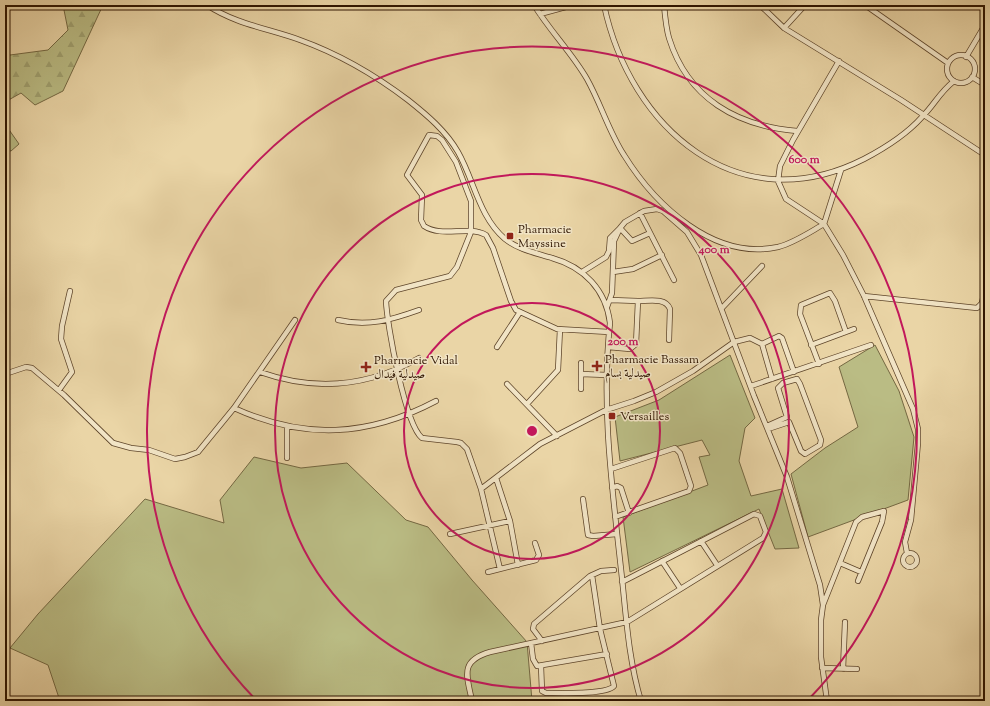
<svg xmlns="http://www.w3.org/2000/svg" width="990" height="706" viewBox="0 0 990 706" font-family="'Sorts Mill Goudy',Amiri,serif">
	<style>
		.green { fill: #babc84; stroke: #746842 }
		.forest { fill: url(#forest-firs); stroke: #746842 }
		.lines { fill: none; stroke-linecap: round; stroke-linejoin: round }
		.minor-casing { stroke: #5e452a; stroke-width: 6 }
		.minor { stroke: #f1e4c5; stroke-width: 4.5 }
		.ring { fill: none; stroke: #c2185b; stroke-width: 2 }
		.poi-dot { fill: #8f2418; stroke: #f1e4c5; stroke-width: 1.5 }
		.labels { text-anchor: middle; stroke-width: 3; stroke-linejoin: round; paint-order: stroke }
		.poi-label { font-size: 12px; fill: #2f1500; stroke: #f1e4c5; text-anchor: start }
		.centre { fill: #c2185b; stroke: #f1e4c5; stroke-width: 2 }
		.ring-label { font-size: 12px; text-anchor: middle; font-weight: bold; fill: #c2185b; stroke: #f1e4c5; stroke-width: 3; stroke-linejoin: round; paint-order: stroke }
	</style>
	<defs>
		<pattern id="forest-firs" width="22" height="20" patternUnits="userSpaceOnUse"><rect width="22" height="20" fill="#babc84"/><path d="M5 1l3.5 6h-7zM16 11l3.5 6h-7z" fill="#a0a170"/></pattern>
	</defs>
	<rect width="100%" height="100%" fill="#ead5a6"/>
	<filter id="stains"><feTurbulence type="fractalNoise" baseFrequency=".005" numOctaves="4"/><feColorMatrix values="0 0 0 0 .2 0 0 0 0 .09 0 0 0 0 .02 0 0 0 .5 -.17"/></filter>
	<radialGradient id="worn" r=".72"><stop offset=".6" stop-color="#630" stop-opacity="0"/><stop offset="1" stop-color="#630" stop-opacity=".3"/></radialGradient>
	<path class="green" d="M875 345 899 391 914 437 908 500 808 537 791 474 825 448 858 427 839 367Z
		M730 355 755 418 745 428 739 461 751 496 782 489 799 548 775 549 759 509 630 572 623 517 708 485 699 457 710 455 702 440 620 461 615 417 659 400Z
		M254 457 301 468 347 463 406 520 428 527 472 580 527 642 532 701H60L48 665 10 648 38 614 145 499 224 523 220 500Z"/>
	<path class="forest" d="M63 5H103L63 91 35 105 21 93 5 102V52L10 55 48 50 68 30Z
		M5 124 19 144 11 151 5 150Z"/>
	<g class="lines">
		<defs>
			<path id="minor" d="M207 5C235 24 270 29 300 40 339 54 375 75 408 100 427 115 446 131 458 152 474 180 479 217 505 239 519 250 536 253 552 258 584 267 606 290 610 323 601 405 612 487 621 569 626 613 628 658 641 701
				M534 5C550 31 572 53 587 79 601 104 609 132 624 155 655 205 714 261 778 247 794 243 810 232 824 224L786 199 778 181 780 166 793 140 839 61
				M604 5C630 128 738 223 864 159 885 148 906 135 922 117 935 104 939 93 954 81
				M664 5C665 16 666 28 669 38 688 99 737 126 797 131
				M760 5 784 28 901 100 985 155
				M865 5 948 63
				M540 14 573 5
				M784 28 805 5
				M947 69a14 14 0 1 1 28 0a14 14 0 1 1-28 0Z
				M966 57 985 25
				M972 77 985 85
				M841 170 824 224 843 255 864 296 913 409 918 429V443L911 520 905 542 907 553
				M640 213 674 280
				M582 272 606 257 609 251 610 238 620 228 632 241 650 233
				M613 272 633 269 662 255
				M864 296 977 308 982 303 985 289
				M638 301C648 301 666 297 670 309L669 340
				M607 307 612 293 614 241 620 228 625 222 644 211 657 209 663 211 687 232 701 255 754 396 787 477 820 585 823 605
				M722 308 762 266
				M338 320C368 327 391 320 419 310
				M811 345 854 329
				M497 347 520 312
				M608 347 630 349 636 344 638 301 611 300
				M819 364 800 314 801 305 830 293 835 301 846 332
				M260 372C316 392 368 387 419 358
				M5 374 26 367 32 368 64 395 113 443 131 448 149 450 175 459 185 457 198 452 234 408 295 320
				M581 374 607 375
				M772 379 762 344 779 336 782 338 794 372
				M507 384 557 436
				M751 386 871 345
				M581 389V363
				M59 390 72 372 61 339 62 326 70 291
				M527 404 558 370 560 329
				M234 408C304 440 368 437 436 401
				M767 426 787 417 778 388 783 383 797 379 800 384 821 440 820 445 805 454 801 451 789 422 768 429
				M287 458V426
				M611 469 675 448 680 453 691 486 689 491 615 517
				M496 478 510 521 518 565
				M612 488 617 486 621 488 629 513
				M481 489 540 444 606 410 634 401 656 392 693 371 734 342 750 338 762 344
				M583 499 588 535 593 536 617 534
				M450 534 510 521
				M701 541 717 565
				M903 560a7 7 0 1 1 14 0a7 7 0 1 1-14 0Z
				M662 561 680 588
				M840 563 861 572
				M500 569 481 489 467 449 461 443 457 442 422 438C405 424 387 325 386 301L396 290 450 276 457 267 471 232V201L456 162 442 140 437 136 429 135 407 175 422 195 421 220 424 226C442 238 468 225 486 235L493 248 511 301 516 310 557 329 609 332
				M488 572 536 560 539 555 535 543
				M542 641 533 629 534 624 590 576 601 571 614 570
				M531 643 533 659 537 666 607 654
				M541 666 542 691 546 693C559 693 606 695 614 686L600 629 592 575
				M822 668 857 669
				M843 669 845 622
				M472 701C467 676 459 661 490 652L627 622 763 538 766 532 760 516 754 514 622 582
				M827 701 821 657V620L823 605 856 522 862 517 884 511 882 522 858 581"/>
		</defs>
		<use href="#minor" class="minor-casing"/>
		<use href="#minor" class="minor"/>
	</g>
	<g class="ring">
		<circle cx="532" cy="431" r="128"/>
		<circle cx="532" cy="431" r="257"/>
		<path d="M257 701A385 385 0 1 1 807 701"/>
	</g>
	<g class="poi-dot">
		<rect x="506" y="232" width="8" height="8" rx="2"/>
		<path d="M595 360h4v4h4v4h-4v4h-4v-4h-4v-4h4z"/>
		<path d="M364 361h4v4h4v4h-4v4h-4v-4h-4v-4h4z"/>
		<rect x="608" y="412" width="8" height="8" rx="2"/>
	</g>
	<g class="labels">
		<g class="poi-label">
			<text x="518" y="233">Pharmacie<tspan x="518" dy="14">Mayssine</tspan></text>
			<text x="605" y="363">Pharmacie Bassam<tspan x="605" dy="14">صيدلية بسام</tspan></text>
			<text x="374" y="364">Pharmacie Vidal<tspan x="374" dy="14">صيدلية فيدال</tspan></text>
			<text x="620" y="420">Versailles</text>
		</g>
	</g>
	<circle cx="532" cy="431" r="6" class="centre"/>
	<g class="ring-label">
		<text x="804" y="163">600 m</text>
		<text x="714" y="253">400 m</text>
		<text x="623" y="345">200 m</text>
	</g>
	<rect width="990" height="706" fill="none" stroke="#ead5a6" stroke-width="20"/>
	<rect x="6" y="6" width="978" height="694" fill="none" stroke="#2f1500" stroke-width="2"/>
	<rect x="10" y="10" width="970" height="686" fill="none" stroke="#2f1500"/>
	<rect width="100%" height="100%" filter="url(#stains)"/>
	<rect width="100%" height="100%" fill="url(#worn)"/>
</svg>
